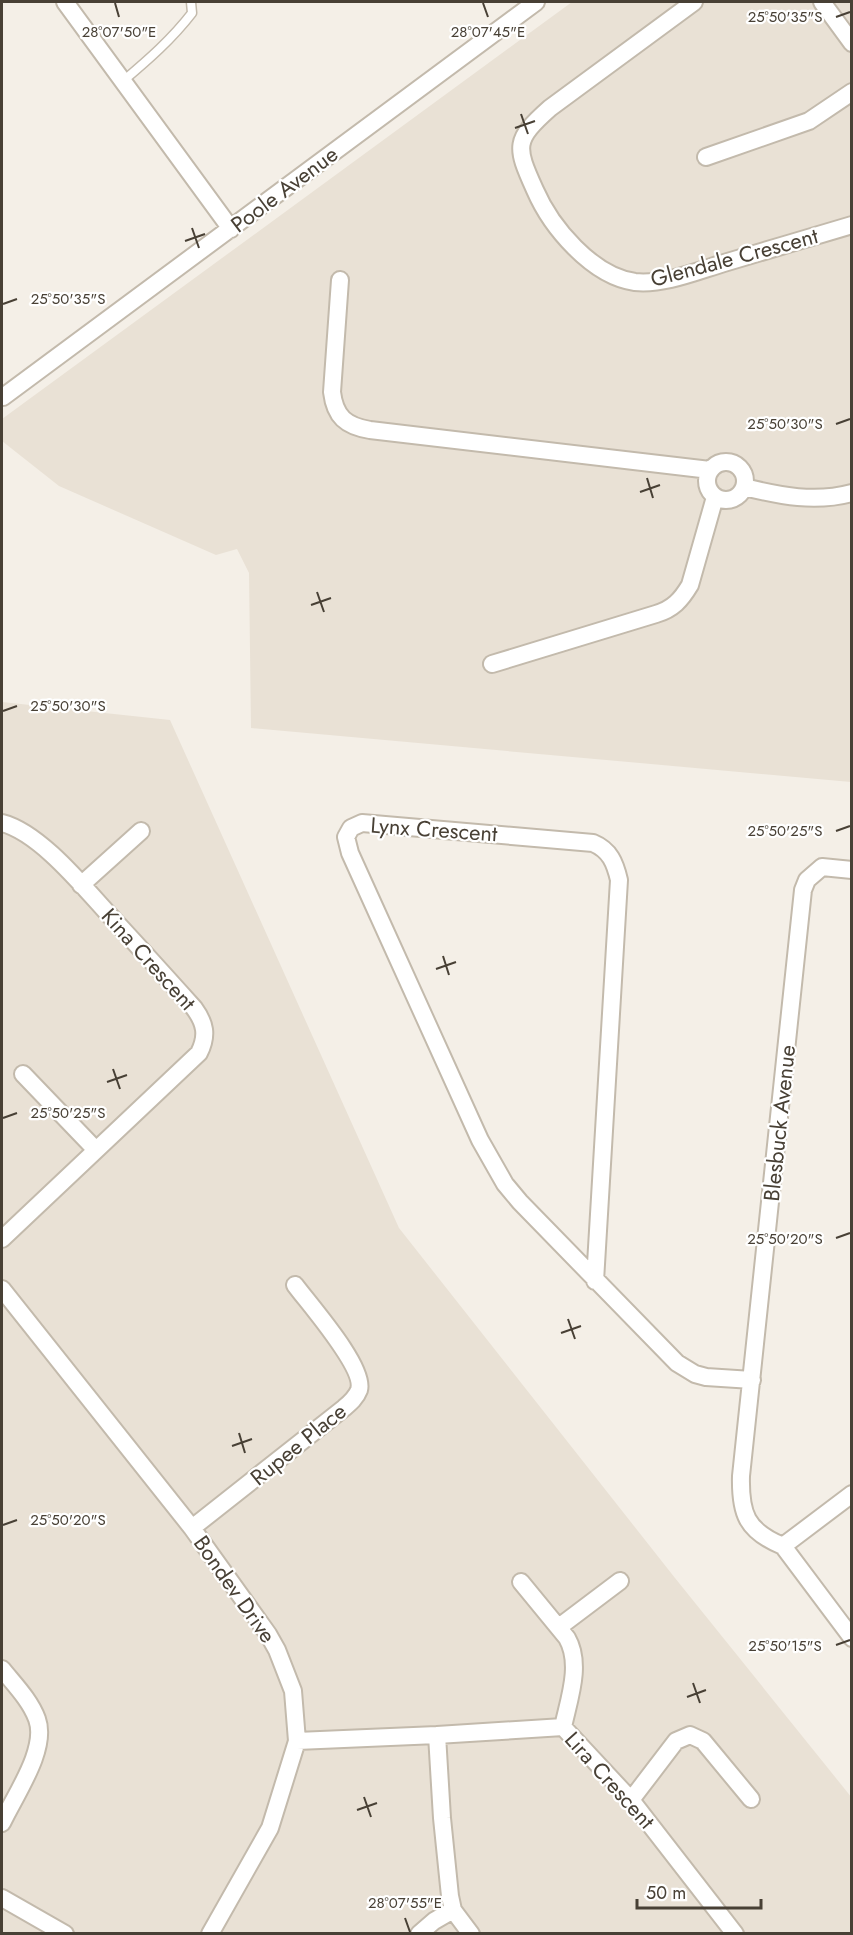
<svg xmlns="http://www.w3.org/2000/svg" width="853" height="1935" viewBox="0 0 853 1935" font-family="Jost,sans-serif">
	<style>
		.residential { fill: #e9e1d5 }
		.lines { fill: none; stroke-linecap: round; stroke-linejoin: round }
		.service-casing { stroke: #c3baac; stroke-width: 11 }
		.minor-casing { stroke: #c3baac; stroke-width: 20 }
		.service { stroke: #fff; stroke-width: 8 }
		.minor { stroke: #fff; stroke-width: 16 }
		.ticks { fill: none; stroke: #484035; stroke-width: 2 }
		.labels { text-anchor: middle; stroke-width: 4.5; stroke-linejoin: round; paint-order: stroke }
		.street-label { font-size: 22px; fill: #484035; stroke: #fff }
		.ticks-label { font-size: 15px; text-anchor: middle; fill: #484035; stroke: #fff; stroke-width: 4.5; stroke-linejoin: round; paint-order: stroke }
	</style>
	<rect width="100%" height="100%" fill="#f4efe7"/>
	<path class="residential" d="M572 2H851V782L251 728 249 573 237 549 216 555 59 486 2 441V419Z
		M2 702 170 720 399 1228 675 1578 852 1798 851 1933 2 1934Z"/>
	<g class="lines">
		<defs>
			<path id="service" d="M123 81C148 60 172 39 192 13L191 2"/>
			<path id="minor" d="M65 2 231 229
				M694 2 550 108C514 140 515 146 535 190 551 227 592 276 635 282 664 285 697 271 724 263 767 250 809 238 852 225
				M822 2 852 43
				M706 157 809 121 852 92
				M340 280 332 392C335 417 346 426 370 430L710 470
				M3 397 536 2
				M707 481a19 19 0 1 1 38 0a19 19 0 1 1-38 0Z
				M744 487C781 496 815 503 852 493
				M492 664 656 614C673 609 681 600 690 585L715 497
				M2 823C41 833 85 889 113 919 140 948 167 978 194 1008 205 1023 208 1035 199 1053L2 1239
				M81 885 141 831
				M23 1074 95 1149
				M595 1281 619 880C615 863 610 850 593 843L362 823 351 828 346 837 350 853 480 1140 505 1184 520 1202 677 1363 695 1374 706 1377 752 1380
				M2 1289 192 1528 268 1634 277 1650 293 1691 297 1741 270 1828 210 1934
				M192 1528 344 1408C350 1403 356 1398 359 1390 366 1368 309 1304 295 1285
				M783 1546C746 1531 740 1513 741 1476L803 890 807 880 822 867 852 870
				M783 1546 852 1638
				M783 1546 852 1494
				M521 1582 567 1638C582 1664 569 1699 563 1727
				M559 1627 620 1581
				M2 1669C14 1684 30 1700 37 1719 48 1749 15 1795 2 1823
				M563 1727 631 1800 735 1934
				M437 1735 442 1818 450 1896 453 1910 471 1934
				M297 1741 437 1735 563 1727
				M631 1800 676 1741 690 1735 703 1741 751 1799
				M2 1898 65 1934
				M419 1934 434 1921 453 1910"/>
		</defs>
		<use href="#service" class="service-casing"/>
		<use href="#minor" class="minor-casing"/>
		<use href="#service" class="service"/>
		<use href="#minor" class="minor"/>
	</g>
	<path class="ticks" d="M115 3 119 17M483 3 488 17M836 17 850 12M521 114 528 134M515 128 535 121M192 228 199 248M185 241 205 234M3 304 17 299M836 424 850 419M647 478 653 498M640 492 660 485M317 592 324 612M311 605 331 598M3 711 17 706M836 831 850 826M443 956 449 975M436 969 456 962M113 1069 120 1089M107 1082 127 1075M3 1118 17 1113M836 1238 850 1233M568 1319 575 1339M561 1333 581 1326M239 1433 245 1453M232 1446 252 1439M3 1525 17 1520M836 1645 850 1640M693 1683 700 1703M687 1697 706 1690M364 1797 371 1817M357 1810 377 1803M405 1918 410 1932"/>
	<g class="labels">
		<g class="street-label">
			<text transform="translate(284 189) rotate(-37)" y="8">Poole Avenue</text>
			<text transform="translate(734 257) rotate(-15)" y="8">Glendale Crescent</text>
			<text transform="translate(434 829) rotate(4)" y="8">Lynx Crescent</text>
			<text transform="translate(149 959) rotate(48)" y="8">Kina Crescent</text>
			<text transform="translate(779 1123) rotate(-84)" y="8">Blesbuck Avenue</text>
			<text transform="translate(298 1444) rotate(-39)" y="8">Rupee Place</text>
			<text transform="translate(235 1589) rotate(55)" y="8">Bondev Drive</text>
			<text transform="translate(610 1780) rotate(48)" y="8">Lira Crescent</text>
		</g>
	</g>
	<g class="ticks-label">
		<text x="785" y="22">25°50'35"S</text>
		<text x="488" y="37">28°07'45"E</text>
		<text x="119" y="37">28°07'50"E</text>
		<text x="68" y="304">25°50'35"S</text>
		<text x="785" y="429">25°50'30"S</text>
		<text x="68" y="711">25°50'30"S</text>
		<text x="785" y="836">25°50'25"S</text>
		<text x="68" y="1118">25°50'25"S</text>
		<text x="785" y="1244">25°50'20"S</text>
		<text x="68" y="1525">25°50'20"S</text>
		<text x="785" y="1651">25°50'15"S</text>
		<text x="405" y="1908">28°07'55"E</text>
	</g>
	<rect width="853" height="1935" fill="none" stroke="#484035" stroke-width="6"/>
	<path d="M637 1899v9h124v-9" fill="none" stroke="#484035" stroke-width="3"/>
	<text x="646" y="1899" font-size="18" fill="#484035" stroke="#ffffff" stroke-width="4.5" paint-order="stroke">50 m</text>
</svg>
